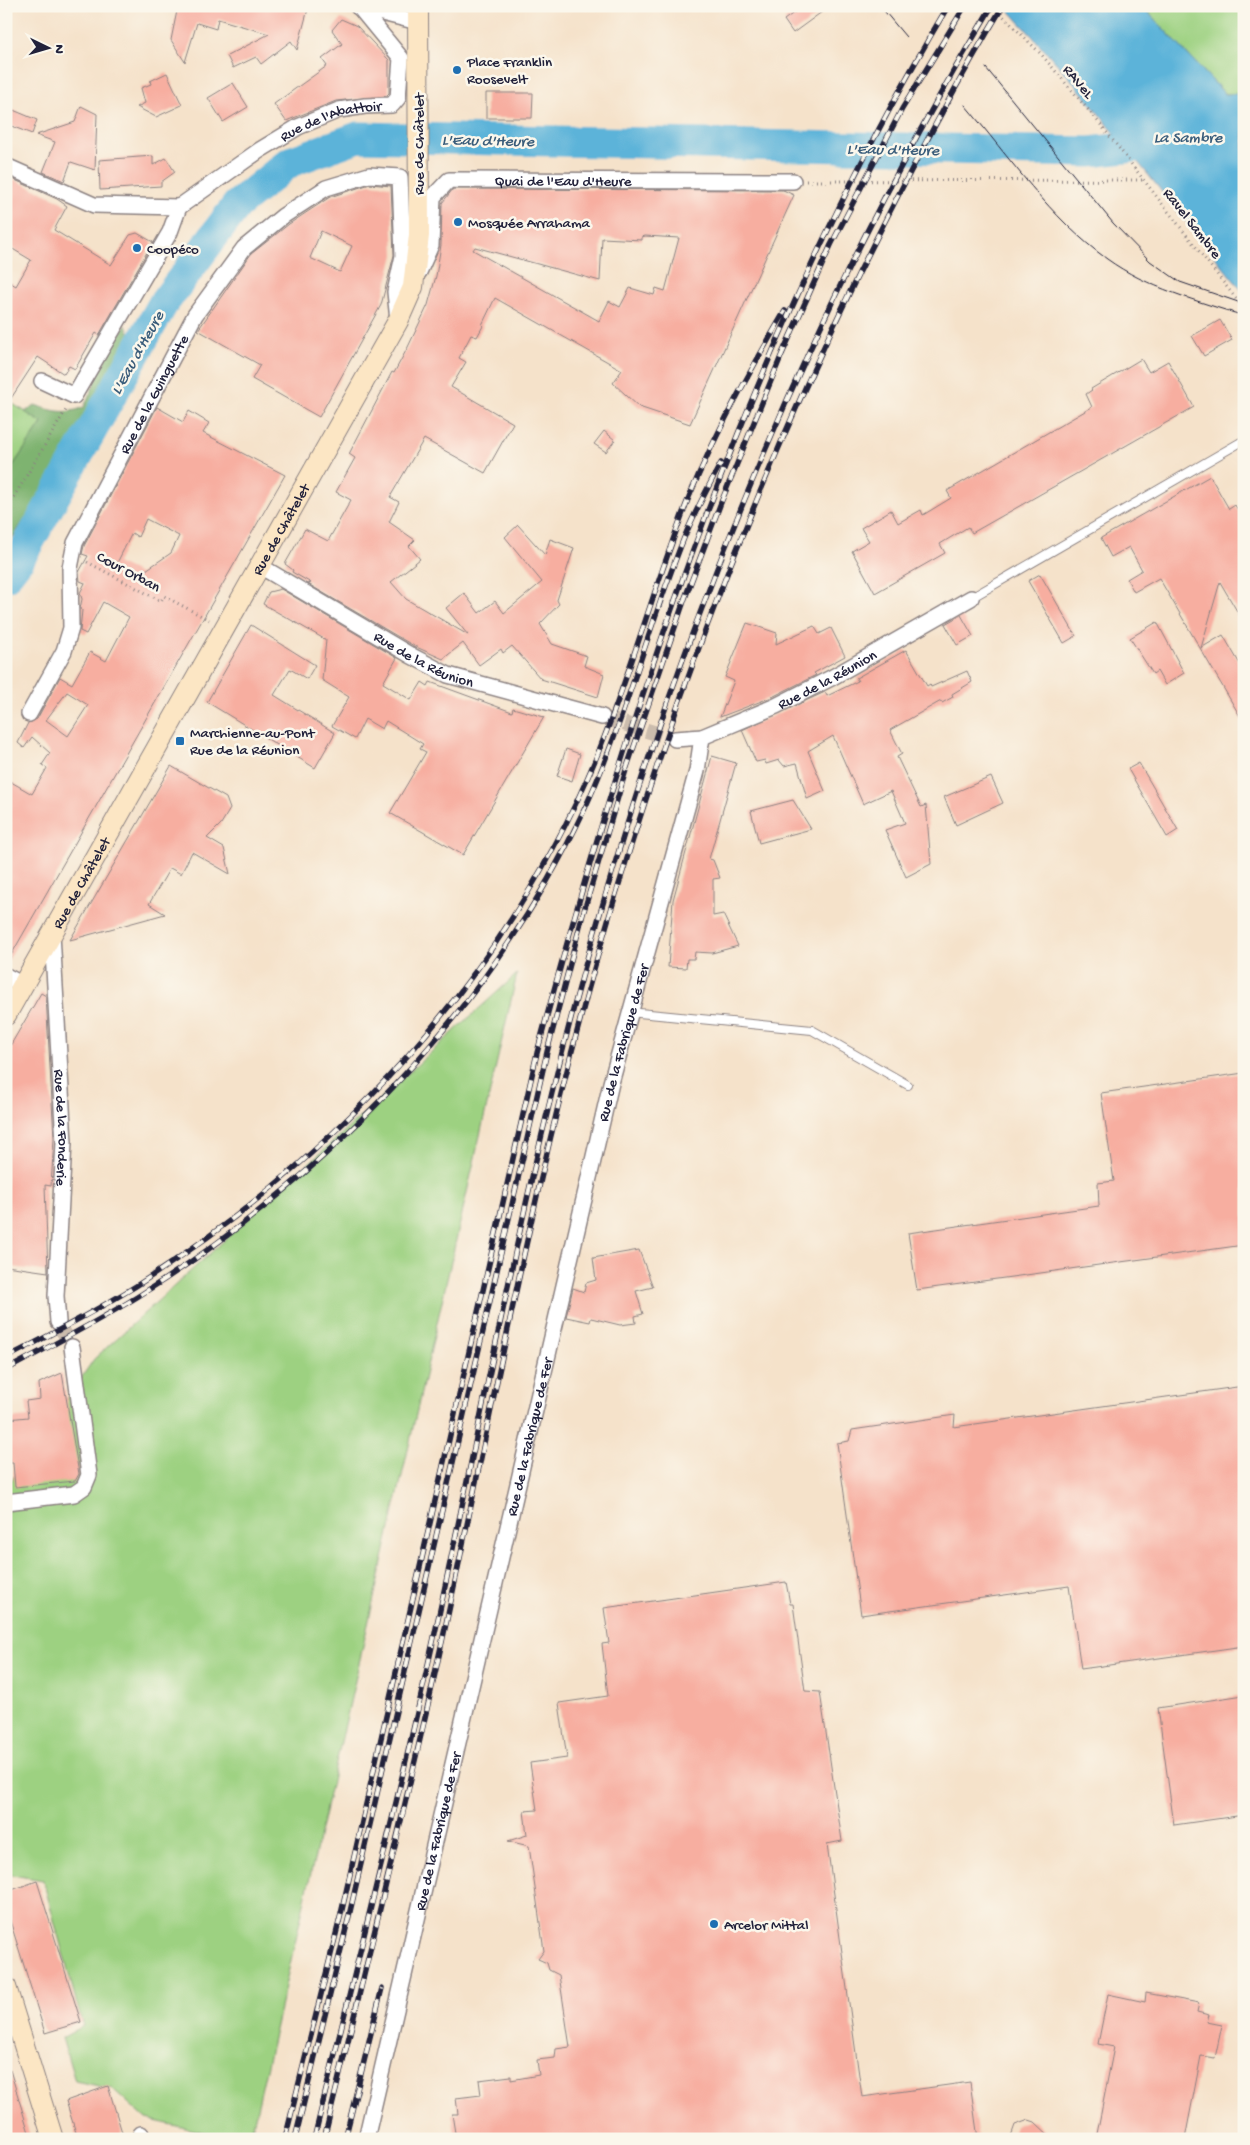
<svg xmlns="http://www.w3.org/2000/svg" width="1250" height="2145" viewBox="0 0 1250 2145" font-family="'Gochi Hand',sans-serif">
	<style>
		.green { fill: #9dd181; stroke: #607a5e }
		.forest { fill: #7eb36f; stroke: #506a55 }
		.water { fill: #5cb3d9; stroke: #3f6a8a }
		.lines { fill: none; stroke-linecap: round; stroke-linejoin: round }
		.river { stroke: #5cb3d9; stroke-width: 31 }
		.building { fill: #f7aea0; fill-rule: evenodd }
		.minor-tunnel { stroke: #cbbcad; stroke-width: 15; stroke-dasharray: 15 8; stroke-linecap: butt }
		.service-casing { stroke: #8c8282; stroke-width: 10 }
		.minor-casing { stroke: #8c8282; stroke-width: 18 }
		.secondary-casing { stroke: #8c8282; stroke-width: 22 }
		.path { stroke: #8c8282; stroke-width: 3; stroke-dasharray: 1 4; stroke-linecap: butt }
		.service { stroke: #fff; stroke-width: 8 }
		.minor { stroke: #fff; stroke-width: 15 }
		.secondary { stroke: #fce6c4; stroke-width: 20 }
		.tram { stroke: #22223b; stroke-width: 1 }
		.rail-casing { stroke: #22223b; stroke-width: 5.5 }
		.rail { stroke: #fbf7ec; stroke-width: 4; stroke-dasharray: 11; stroke-linecap: butt }
		.poi-dot { fill: #1f6fb2; stroke: #fbf7ec; stroke-width: 2 }
		.labels { text-anchor: middle; stroke-width: 5; stroke-linejoin: round; paint-order: stroke }
		.poi-label { font-size: 15px; fill: #22223b; stroke: #fbf7ec; text-anchor: start }
		.street-label { font-size: 15px; fill: #22223b; stroke: #fbf7ec }
		.water-label { font-size: 16px; font-style: italic; fill: #395c7a; stroke: #fbf7ec }
	</style>
	<rect width="100%" height="100%" fill="#fbf7ec"/>
	<filter id="ink" filterUnits="userSpaceOnUse"><feTurbulence type="fractalNoise" baseFrequency=".02" numOctaves="2"/><feDisplacementMap in="SourceGraphic" scale="10" xChannelSelector="R" yChannelSelector="G"/><feConvolveMatrix kernelMatrix="1 2 1 2 8 2 1 2 1" color-interpolation-filters="sRGB"/></filter>
	<filter id="wash" filterUnits="userSpaceOnUse"><feTurbulence type="fractalNoise" baseFrequency=".0096" numOctaves="4" result="noise"/><feDisplacementMap in="SourceGraphic" scale="20" xChannelSelector="R" yChannelSelector="G"/><feGaussianBlur stdDeviation="1.12" result="paint"/><feColorMatrix in="noise" values="0 0 0 0 0 0 0 0 0 0 0 0 0 0 0 0 0 1.4 0 .05"/><feComposite in="paint" operator="in"/></filter>
	<g filter="url(#wash)">
		<rect width="100%" height="100%" fill="#f5e2ca"/>
		<path class="green" d="M1142 6H1244V94H1225Z
			M6 400 43 422 6 476Z
			M517 974 250 2139H234L146 2119 113 2089 75 2081 62 2038 83 2026 43 1880 6 1874V1488L94 1359Z"/>
		<path class="forest" d="M125 325 132 336C93 409 53 480 6 547V476L42 423 25 412 35 405C52 411 67 415 84 407L110 349Z"/>
		<path class="water" d="M1005 6H1142L1225 94H1244V293L1069 77Z"/>
		<g class="lines">
			<path class="river" d="M6 576 20 558 163 304 237 205 290 162 358 137 1090 152 1168 143"/>
		</g>
		<g id="blocks">
			<path class="building" d="M178 6H300L308 9 297 50 291 41 261 64 256 57 233 68 227 56 269 34 218 19 216 29 197 23 185 62 171 40Z
				M803 6H830L793 33 784 20Z
				M341 19 357 26 389 60V93L386 96 336 101 286 121 274 104 327 66 322 59 342 44 332 30Z
				M167 73 182 105 156 117 137 107 145 103 141 88 151 84 150 81Z
				M233 83 248 107 223 122 208 98Z
				M486 93H533L532 118H486Z
				M81 106 97 114 95 170 71 162 64 181 43 172 55 142 36 135 75 122Z
				M6 107 37 120 32 134 6 124Z
				M153 156V165L166 158 175 172 161 182V186L100 190 99 160Z
				M6 176 57 199 67 206 54 230 111 265 130 235 137 233 153 242 99 335 96 333 75 369 69 366 64 374 38 357 6 406V280L16 286 31 260 6 245Z
				M370 184 391 186 394 255 381 305 319 417 252 379 260 365 198 330 251 254 289 224 330 197ZM321 231 352 246 340 272 310 258Z
				M453 189 783 190 794 195 690 424 639 407 613 383 622 370 495 298 482 325 483 326 477 337 471 335 459 358 466 362 451 387 513 423 485 473 424 439 390 497 399 502 389 522 415 540 409 546 420 559 391 582 406 599 468 635 446 608 464 593 479 613 495 601 504 613 542 582 505 537 518 525 545 555 550 539 574 548 557 600 559 604 540 624 552 644 587 656 584 666 604 674 598 697 541 679 512 646 503 653 501 649 479 665 463 643 443 659 414 646 308 584 311 583 292 572 293 570 285 564 305 529 328 541 351 500 336 492 355 458 349 454 392 372 394 373 408 347 428 305 436 276 441 245 442 203ZM645 236 679 238 665 291 656 288 654 295 630 288 620 307 609 301 599 321 473 250 475 247 600 281 602 238 642 240V237Z
				M1220 320 1232 340 1204 356 1192 336Z
				M1141 359 1149 372 1168 361 1194 407 972 533 968 527 940 544 945 553 875 593 852 551 869 541 861 528 891 510 898 523 921 510 923 515 951 498 947 491 1092 407 1086 394 1092 390 1091 389Z
				M157 407 183 422 189 411 209 423 203 433 285 475 6 964V779L32 794 47 768 42 765 50 753 32 737 24 748 18 743 28 723 37 719 60 677 72 684 90 652 106 661 129 617 103 602 86 634 80 631 82 610 80 609 82 599 80 593 85 583 80 581 79 572 88 556 82 554 84 546ZM146 519 179 536 171 553 140 574 117 563 132 533 138 537ZM67 692 88 705 68 736 46 720Z
				M604 431 615 440 606 452 594 444Z
				M1210 476 1229 509 1235 505 1244 520V623L1220 582 1201 648 1223 635 1244 671V723L1159 578 1134 592 1127 579 1142 570 1129 547 1111 557 1101 538Z
				M1040 574 1076 636 1064 643 1028 581Z
				M281 589 397 658 383 683 411 700 422 682 428 686 430 682 512 712 513 708 544 717 463 855 390 813 426 752 420 749 423 744 386 721 382 729 365 719 355 739 332 726 349 697 322 680 326 640 263 604 269 592Z
				M961 615 973 636 957 645 945 624Z
				M1157 622 1184 673 1165 685 1157 671 1153 674 1130 638Z
				M747 623 777 633 776 644 814 626 819 634 831 628 845 656 814 673 816 675 772 697 720 717 734 681 725 677Z
				M251 625 315 665 307 679 290 669 274 695 335 733 315 768 207 702Z
				M906 650 927 686 930 684 931 687 967 671 972 682 952 694 953 697 942 703 941 701 890 730 902 754 897 757 921 807 926 805 931 864 906 877 885 830 905 823 891 791 863 804 833 736 808 751 825 791 807 799 797 763 784 766 779 760 766 764 765 760 756 762 742 730 825 692 827 696 858 681 856 678Z
				M566 749 580 754 572 781 557 776Z
				M712 756 736 763 709 859 713 860 720 878 713 879V916L723 914 738 946 712 953 695 952 694 959H687L686 968 668 967 673 900Z
				M1139 763 1178 830 1167 837 1128 769Z
				M171 766 226 798 230 809 221 824 207 838 224 848 230 874 192 852 181 874 170 868 149 904 165 914 70 940Z
				M991 777 1003 803 956 825 944 797Z
				M793 800 811 829 759 843 751 811Z
				M41 993 46 996 54 1138 51 1186 45 1185 48 1272 6 1266V1053Z
				M1244 1073V1245L917 1290 908 1233 1099 1206 1098 1183 1114 1181 1101 1093Z
				M639 1250 653 1287 636 1291 643 1314 635 1316 636 1323 620 1325 591 1318 590 1322 566 1317 573 1288 584 1292 586 1283 596 1280 593 1258Z
				M62 1373 79 1474 75 1481 15 1487 13 1463H10L8 1419 28 1417 26 1401 40 1399 39 1383Z
				M1244 1386V1646L1081 1669 1069 1586 861 1615 837 1443 849 1441 852 1430 955 1415 954 1427Z
				M786 1582 790 1604H793L805 1691 820 1692 842 1841 827 1844 862 2097 970 2082 978 2139H456L452 2114H458L456 2098 481 2095 479 2080 511 2076V2080L539 2075 537 2060 555 2058 556 2049 570 2047 559 1975 549 1970 547 1963 538 1959 544 1951 529 1846 508 1841 527 1835 524 1811 537 1810 530 1763 567 1758 559 1703 608 1696 602 1644 609 1643 604 1608Z
				M1244 1695V1815L1174 1825 1158 1708Z
				M37 1881 81 2022 45 2033 6 1908V1892Z
				M1146 1993 1199 2003 1197 2012 1209 2015 1207 2022 1222 2025 1215 2058 1201 2056 1185 2139H1096L1114 2047 1098 2044 1108 1994 1145 2002Z
				M10 2070 26 2123 31 2139H6V2071Z
				M108 2086 124 2139H78L66 2101Z
				M1029 2120 1035 2122 1053 2139H1010L1015 2125Z"/>
		</g>
	</g>
	<g filter="url(#ink)">
		<use href="#blocks" fill-opacity="0" stroke="#8c8282" stroke-width="1"/>
		<g class="lines">
			<path class="minor-tunnel" d="M602 717 675 739
				M58 1322 72 1347"/>
			<defs>
				<path id="service" d="M971 598 1241 442
					M629 1012 812 1030 908 1085"/>
				<g id="minor">
					<path d="M358 7 418 22"/>
					<path d="M6 166 94 205 179 207"/>
					<path id="s1" d="M419 272 431 245 433 197 449 180 793 181"/>
					<path id="s2" d="M42 381 74 396 170 232 179 207 260 150 298 127 339 110 365 106 392 105 398 98 401 58 360 8"/>
					<path id="s3" d="M260 566 410 655 448 675 602 717"/>
					<path id="s4" d="M29 714 64 651 71 628 70 568 75 543 195 315 244 248 283 216 326 188 369 175 400 177 403 256 395 292 398 320"/>
					<path id="s5" d="M675 739 702 737 776 706 831 678 971 598"/>
					<path id="s6" d="M52 934 64 1142 56 1296 58 1322"/>
					<path d="M6 976 23 985"/>
					<path d="M6 1502 74 1494 84 1487 89 1475 72 1347"/>
					<path d="M140 2139 141 2134"/>
					<path id="s7" d="M366 2139 611 1083 697 771 702 737"/>
				</g>
				<g id="secondary">
					<path id="s8" d="M6 1015 398 321 413 287 419 235 418 6"/>
					<path d="M6 1987 53 2139"/>
				</g>
			</defs>
			<use href="#service" class="service-casing"/>
			<use href="#minor" class="minor-casing"/>
			<use href="#secondary" class="secondary-casing"/>
			<path class="path" d="M993 6 1041 54 1101 125 1244 309
				M806 181 1145 180
				M6 510 66 410
				M87 562 161 601 164 596 209 620"/>
			<use href="#service" class="service"/>
			<use href="#minor" class="minor"/>
			<use href="#secondary" class="secondary"/>
			<path class="tram" d="M880 6 906 37
				M986 68 1113 223 1150 261 1180 282 1244 304
				M965 105C1010 158 1050 218 1107 259 1147 288 1198 301 1244 316"/>
			<defs>
				<path id="rail" d="M6 1358C50 1335 94 1312 136 1286 336 1159 505 977 596 758 631 673 655 583 689 497 716 432 750 371 785 311
					M6 1370C50 1346 95 1323 137 1297 322 1182 493 1007 585 808 625 721 648 627 684 538 695 512 708 487 721 463
					M285 2139 341 1914 537 1053C633 691 755 330 948 6
					M295 2139 349 1916 547 1052 583 914 626 770 685 598 720 505 782 354 831 245 902 109 965 6
					M314 2139C355 1971 398 1802 435 1633 487 1394 530 1152 599 917 690 603 822 286 992 6
					M324 2139C365 1971 407 1802 444 1633 496 1394 539 1152 609 917 675 696 757 482 858 275 903 184 950 93 1003 6
					M345 2139 382 1988"/>
			</defs>
			<use href="#rail" class="rail-casing"/>
			<use href="#rail" class="rail"/>
		</g>
	</g>
	<g class="poi-dot">
		<circle cx="457" cy="70" r="5"/>
		<circle cx="458" cy="222" r="5"/>
		<circle cx="137" cy="248" r="5"/>
		<rect x="175" y="736" width="10" height="10" rx="2.5"/>
		<circle cx="714" cy="1924" r="5"/>
	</g>
	<g class="labels">
		<g class="poi-label">
			<text x="467" y="66">Place Franklin<tspan x="467" dy="17">Roosevelt</tspan></text>
			<text x="468" y="227">Mosquée Arrahama</text>
			<text x="147" y="253">Coopéco</text>
			<text x="190" y="737">Marchienne-au-Pont<tspan x="190" dy="17">Rue de la Réunion</tspan></text>
			<text x="724" y="1929">Arcelor Mittal</text>
		</g>
		<g class="street-label">
			<text transform="translate(1079 81) rotate(50)" y="5">RAVeL</text>
			<text dy="5" stroke="none"><textPath href="#s2" startOffset="429">Rue de l'Abattoir</textPath></text>
			<text transform="translate(418 144) rotate(-90)" y="5">Rue de Châtelet</text>
			<text dy="5" stroke="none"><textPath href="#s1" startOffset="215">Quai de l'Eau d'Heure</textPath></text>
			<text transform="translate(1193 223) rotate(52)" y="5">Ravel Sambre</text>
			<text dy="5" stroke="none"><textPath href="#s4" startOffset="350">Rue de la Guinguette</textPath></text>
			<text dy="5" stroke="none"><textPath href="#s8" startOffset="558">Rue de Châtelet</textPath></text>
			<text transform="translate(129 571) rotate(28)" y="5">Cour Orban</text>
			<text dy="5" stroke="none"><textPath href="#s3" startOffset="189">Rue de la Réunion</textPath></text>
			<text dy="5" stroke="none"><textPath href="#s5" startOffset="165">Rue de la Réunion</textPath></text>
			<text dy="5" stroke="none"><textPath href="#s8" startOffset="152">Rue de Châtelet</textPath></text>
			<text dy="5" stroke="none"><textPath href="#s7" startOffset="1126">Rue de la Fabrique de Fer</textPath></text>
			<text dy="5" stroke="none"><textPath href="#s6" startOffset="194">Rue de la Fonderie</textPath></text>
			<text dy="5" stroke="none"><textPath href="#s7" startOffset="721">Rue de la Fabrique de Fer</textPath></text>
			<text dy="5" stroke="none"><textPath href="#s7" startOffset="316">Rue de la Fabrique de Fer</textPath></text>
		</g>
		<g class="water-label">
			<text x="1188" y="142">La Sambre</text>
			<text transform="translate(488 139) rotate(1)" y="6">L'Eau d'Heure</text>
			<text transform="translate(893 148) rotate(1)" y="6">L'Eau d'Heure</text>
			<text transform="translate(136 352) rotate(-61)" y="6">L'Eau d'Heure</text>
		</g>
	</g>
	<rect width="1250" height="2145" fill="none" stroke="#fbf7ec" stroke-width="25"/>
	<g transform="translate(48 48) rotate(95)" stroke="#fbf7ec" stroke-width="4" paint-order="stroke">
	<path d="M0-4L9 19L0 12L-9 19Z" fill="#22223b"/>
	<text y="-8" font-size="14" font-weight="bold" text-anchor="middle" fill="#22223b">N</text>
	</g>
</svg>
